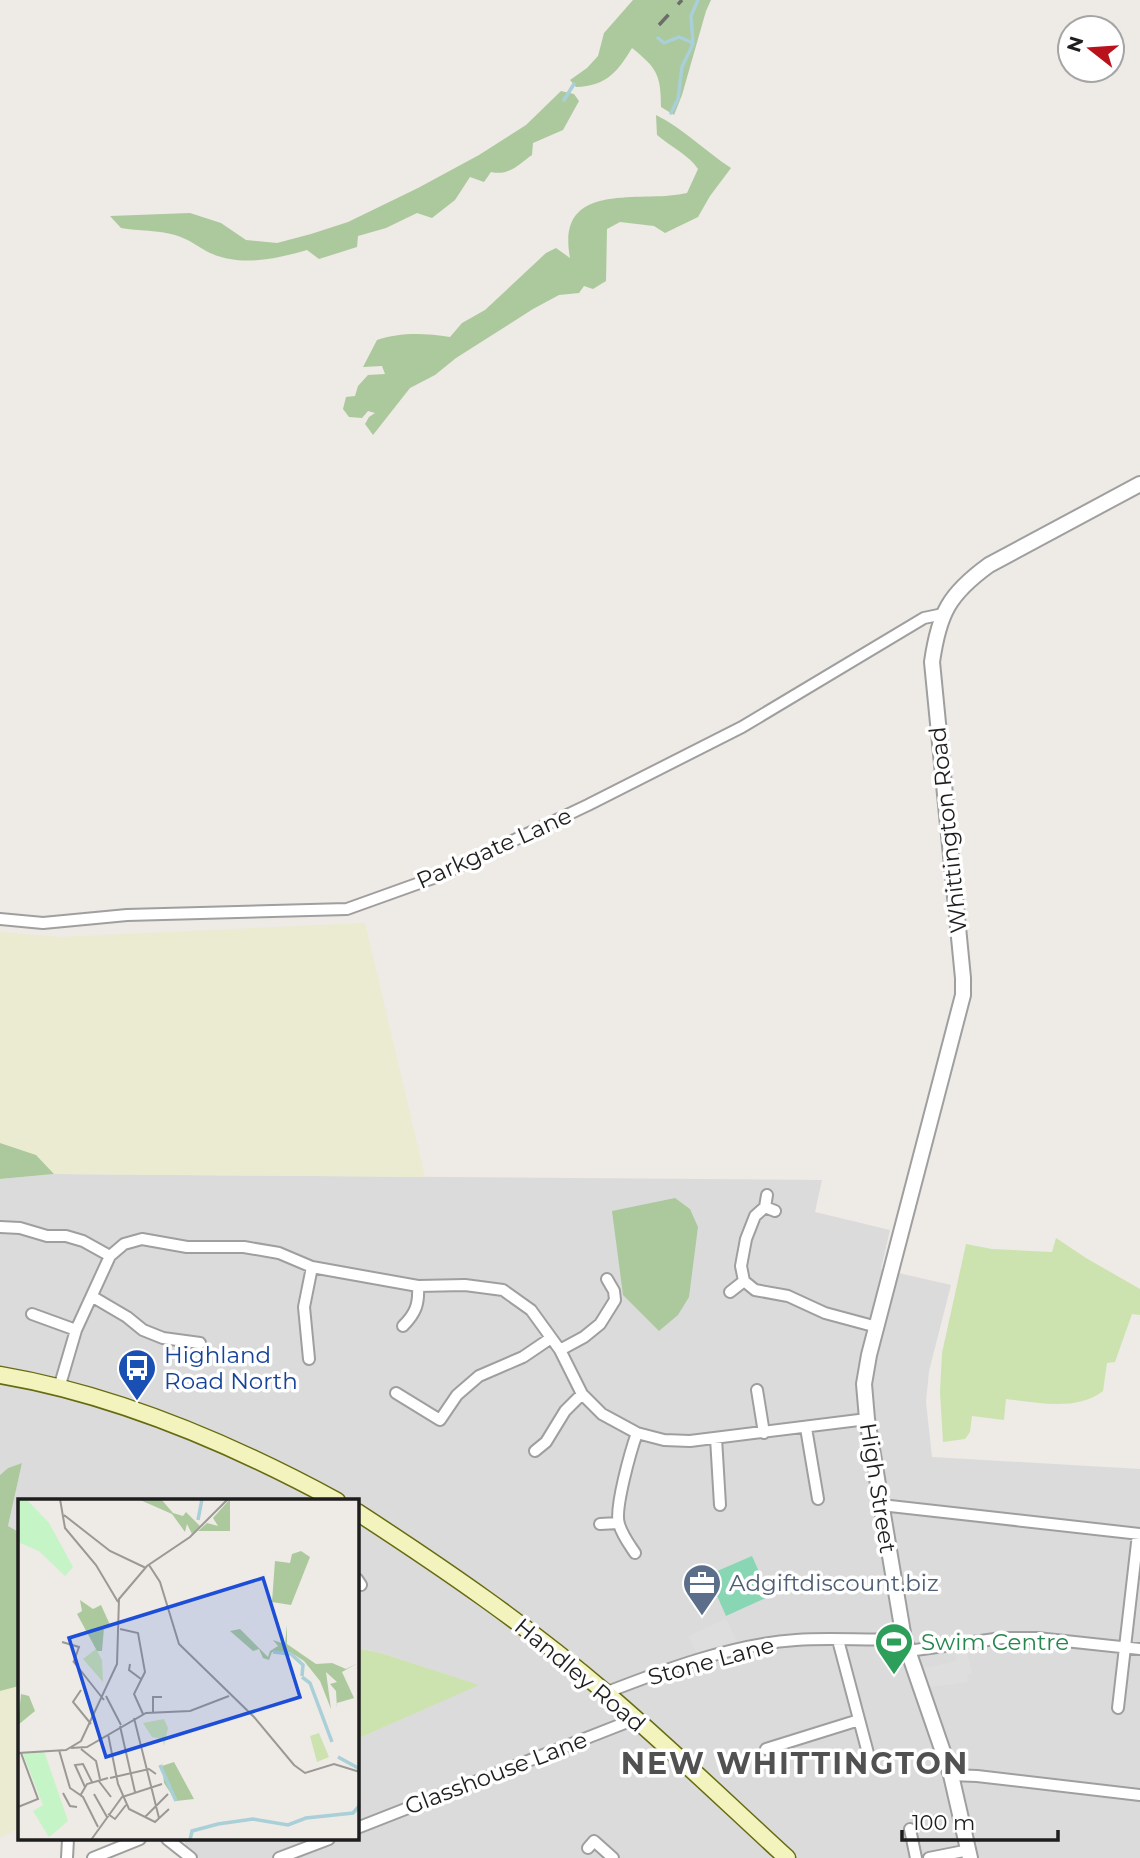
<svg xmlns="http://www.w3.org/2000/svg" width="1140" height="1858" viewBox="0 0 1140 1858" font-family="Montserrat,sans-serif">
	<style>
		.residential { fill: #dcdbdb }
		.farmland { fill: #eaebd1 }
		.grass { fill: #cce3af }
		.forest { fill: #acc99d }
		.pitch { fill: #89d6b4 }
		.parking { fill: #dedede }
		.lines { fill: none; stroke-linecap: round; stroke-linejoin: round }
		.stream { stroke: #a9cfd8; stroke-width: 3.5 }
		.minor-casing { stroke: #9f9f9f; stroke-width: 14 }
		.tertiary-casing { stroke: #9f9f9f; stroke-width: 18 }
		.secondary-casing { stroke: #666b0f; stroke-width: 19 }
		.minor { stroke: #fff; stroke-width: 10 }
		.tertiary { stroke: #fff; stroke-width: 14 }
		.secondary { stroke: #f3f3bd; stroke-width: 16 }
		.rail { stroke: #6c6c6c; stroke-width: 3.5; stroke-dasharray: 14 14; stroke-linecap: butt }
		.labels { text-anchor: middle; stroke-width: 7; stroke-linejoin: round; paint-order: stroke }
		.street-label { font-size: 23px; fill: #1e1e1e; stroke: #fff }
		.transit-label { font-size: 23px; fill: #164399; stroke: #fff; text-anchor: start }
		.service-label { font-size: 23px; fill: #4e5e75; stroke: #fff; text-anchor: start }
		.leisure-label { font-size: 23px; fill: #27864d; stroke: #fff; text-anchor: start }
		.district-label { font-size: 30px; font-weight: bold; letter-spacing: 2px; fill: #515151; stroke: #fff }
		.inset-river { fill: none; stroke: #a9cfd8; stroke-width: 3.5 }
		.inset-road { fill: none; stroke: #9b9895; stroke-width: 2 }
		.view { fill: #1d4ed8; fill-opacity: 0.15; stroke: #1d4ed8; stroke-width: 3.5 }
		.inset-edge { fill: none; stroke: #1e1e1e; stroke-width: 3.5 }
	</style>
	<rect width="100%" height="100%" fill="#eeeae5"/>
	<path class="residential" d="M54 1174 822 1180 815 1212 890 1230 881 1269 951 1285 929 1371 926 1402 932 1457 1140 1469V1858H189L184 1839H357V1739L477 1685 381 1653 357 1648V1501H19V1532L8 1526 22 1463 8 1468 0 1475V1179Z"/>
	<path class="farmland" d="M365 923 425 1177 54 1174 36 1155 0 1143V932L60 937Z
		M19 1686V1828L0 1838V1691Z"/>
	<path class="grass" d="M1056 1238 1086 1258 1140 1289V1315L1132 1314 1115 1362 1107 1363 1103 1391C1076 1412 1037 1402 1006 1399L1004 1420 972 1416 970 1432 965 1439 943 1442 940 1392 942 1353 966 1244 992 1249 1052 1252Z
		M357 1648 381 1653 479 1685 357 1739Z"/>
	<path class="forest" d="M633 0H711L706 11 682 95 674 115 661 107C661 75 657 68 632 48 618 71 607 86 576 87L570 80 587 68 598 56 604 33Z
		M561 91 574 94 579 101 563 130 533 143 532 155C518 165 509 176 491 172L484 182 470 177 455 200 432 218 417 213 386 228 358 236 357 247 319 259 307 250C275 259 242 267 210 253 198 247 189 239 175 235 159 230 138 231 121 228L110 216 190 213 221 223 246 240 277 243 311 234 348 222 418 188 479 155 526 125Z
		M656 115C684 129 705 151 731 168L710 196 698 217 665 233 654 226 620 222 607 229 606 281 593 289 584 286 579 293 559 295 533 309 456 358 435 375 410 388 373 435 365 424 369 417 375 413 368 411 362 418 349 417 343 409 346 397 355 396 358 386 368 375 385 374 382 366 363 367 377 340C400 332 425 333 450 337L462 323 485 310 546 253 556 248 570 258C555 178 642 204 687 193L698 169C690 156 670 146 657 135Z
		M0 1143 36 1155 54 1174 0 1179Z
		M675 1198 690 1209 698 1227 689 1297 678 1315 659 1331 623 1295 612 1211Z
		M22 1463 8 1526 19 1532V1686L0 1691V1475L8 1468Z"/>
	<path class="pitch" d="M752 1556 770 1596 726 1616 708 1575Z"/>
	<path class="parking" d="M726 1619 737 1642 697 1653 688 1636Z
		M966 1648 972 1674 967 1675 968 1682 924 1688 919 1669 957 1661 955 1649Z"/>
	<g class="lines">
		<path class="stream" d="M658 38 664 43 679 37 693 43
			M564 100 574 84
			M671 113 678 99 682 67 693 44 691 16 698 0"/>
		<defs>
			<path id="minor" d="M0 919 43 923 127 915 347 909 439 876 588 805 742 727 924 618 943 614
				M767 1195 765 1207 775 1211
				M765 1207 755 1216 746 1239 741 1266 744 1281 755 1290 788 1296 825 1313 877 1327
				M0 1227 20 1228 47 1236H66L83 1241 110 1256
				M730 1292 744 1281
				M93 1297 127 1317 143 1330 163 1338 200 1343
				M32 1314 76 1330
				M403 1326C416 1313 419 1304 418 1286
				M560 1350 584 1337 600 1324 615 1300 614 1291 607 1279
				M309 1359 304 1307 312 1267
				M59 1388 76 1330 110 1256 124 1244 142 1239 187 1247H244L279 1253 312 1267 418 1286 465 1285 503 1290 531 1310 560 1350 582 1394 602 1414 637 1433 664 1440 690 1441 867 1419
				M757 1390 764 1433
				M396 1393 440 1420 457 1395 479 1376 523 1357 551 1338
				M806 1428 818 1499
				M716 1438 720 1505
				M535 1451 546 1442 565 1411 582 1394
				M881 1505 1140 1534
				M600 1524 618 1523
				M635 1553C629 1544 622 1535 619 1524 614 1509 631 1450 637 1433
				M357 1579 361 1585
				M838 1640 869 1757
				M908 1651 1002 1638H1037L1140 1649
				M605 1693C664 1670 733 1644 796 1640 832 1637 868 1641 904 1639
				M1118 1708 1138 1534
				M766 1749 859 1720
				M951 1775 977 1776 1140 1795
				M357 1828 635 1719
				M910 1829 916 1858
				M167 1839 191 1858
				M588 1848 594 1841 613 1858
				M67 1858 68 1839
				M93 1858 140 1839
				M279 1858 329 1839
				M929 1858 969 1850"/>
			<path id="tertiary" d="M970 1858 951 1775 904 1639 867 1419 864 1384 869 1355 963 995V978L932 662C939 613 949 594 989 565L1140 484"/>
			<path id="secondary" d="M0 1375C118 1395 232 1444 337 1501
				M357 1512C443 1568 528 1626 606 1693 668 1746 727 1803 787 1858"/>
		</defs>
		<use href="#minor" class="minor-casing"/>
		<use href="#tertiary" class="tertiary-casing"/>
		<use href="#secondary" class="secondary-casing"/>
		<use href="#minor" class="minor"/>
		<use href="#tertiary" class="tertiary"/>
		<use href="#secondary" class="secondary"/>
		<path class="rail" d="M659 25 682 0"/>
	</g>
	<defs>
		<symbol id="bus-pin" viewBox="-11 -11 22 30"><path d="M0 17L-7.5 6A9.5 9.5 0 1 1 7.5 6Z" fill="#1a4fb4" stroke="#fff"/><path d="M-5-6H5V4H4V6H2V4H-2V6H-4V4H-5ZM-3.5-4V0h7V-4ZM-3.5 1.2v1.5H-2V1.2ZM2 1.2v1.5H3.5V1.2Z" fill="#fff"/></symbol>
		<symbol id="office-pin" viewBox="-11 -11 22 30"><path d="M0 17L-7.5 6A9.5 9.5 0 1 1 7.5 6Z" fill="#5c6f8a" stroke="#fff"/><path d="M-6-3h4V-5.5h4V-3h4V5H-6ZM-1-4.5V-3h2v-1.5ZM-6 0V1H6V0Z" fill="#fff"/></symbol>
		<symbol id="stadium-pin" viewBox="-11 -11 22 30"><path d="M0 17L-7.5 6A9.5 9.5 0 1 1 7.5 6Z" fill="#2e9e5b" stroke="#fff"/><path d="M0-5a6.5 5 0 1 0 0 10a6.5 5 0 1 0 0-10ZM-3.5-1.8h7v3.6h-7Z" fill="#fff"/></symbol>
	</defs>
	<g fill-rule="evenodd">
		<use href="#bus-pin" x="115" y="1346" width="44" height="60"/>
		<use href="#office-pin" x="680" y="1561" width="44" height="60"/>
		<use href="#stadium-pin" x="872" y="1620" width="44" height="60"/>
	</g>
	<g class="labels">
		<g class="street-label">
			<text transform="translate(948 830) rotate(-96)" y="8">Whittington Road</text>
			<text transform="translate(494 848) rotate(-24)" y="8">Parkgate Lane</text>
			<text transform="translate(878 1488) rotate(81)" y="8">High Street</text>
			<text transform="translate(711 1661) rotate(-15)" y="8">Stone Lane</text>
			<text transform="translate(580 1675) rotate(40)" y="8">Handley Road</text>
			<text transform="translate(496 1773) rotate(-21)" y="8">Glasshouse Lane</text>
		</g>
		<g class="transit-label">
			<text x="164" y="1363">Highland<tspan x="164" dy="26">Road North</tspan></text>
		</g>
		<g class="service-label">
			<text x="729" y="1591">Adgiftdiscount.biz</text>
		</g>
		<g class="leisure-label">
			<text x="921" y="1650">Swim Centre</text>
		</g>
		<g class="district-label">
			<text x="795" y="1774">NEW WHITTINGTON</text>
		</g>
	</g>
	<g transform="translate(18 1499)">
		<rect width="341" height="341" fill="#eeeae5"/>
		<path d="M78 150 84 161 85 183 65 160ZM146 220 150 229 146 247 144 240 134 238 125 224ZM301 234 311 258 299 263 292 237Z" fill="#cce3af"/>
		<path d="M120 0H143L155 14 165 17 168 13 182 27 174 35 169 25 167 33 154 15ZM212 0V32H180L189 24 200 27 195 19ZM283 52 292 58 273 106 254 103 257 62 272 64 274 55ZM62 101 75 110 83 106 93 128 86 129 84 152H79L59 115 64 112ZM269 126V145L298 165 314 164 328 170 340 164 324 173 336 199 319 204V209L318 192 312 185 319 183 308 173 313 210 302 182 286 162 272 153H254L251 161 245 159 241 150 235 152 212 132 222 130 250 158 252 152 260 147 255 141 267 145ZM3 195 11 197 17 212 0 226ZM144 263V267L156 263 176 300 158 302 146 284Z" fill="#acc99d"/>
		<path d="M8 0 31 24 55 68 47 77 21 52 0 43V2ZM26 252 50 322 31 338 15 312 25 306 5 255Z" fill="#c5f4c6"/>
		<path class="inset-river" d="M180 21 184 0M255 153 273 155 285 166 284 177M284 178 292 184 314 243M320 258 342 270M142 266 158 302M172 341 174 332 200 325 235 320 270 326 288 319 335 314 342 306"/>
		<path class="inset-road" d="M42 0 47 29 78 66 100 103M46 16 92 52 128 69M131 66 142 83 161 145 236 218 276 266 287 274 316 265 342 273M102 130 120 134 127 173 116 195 125 215M44 143 61 148 56 162M55 162 86 201M112 165 111 171 123 180M63 191 55 203 73 225M88 197 103 226M135 213V198H144M116 219 141 319M102 227 117 293M90 235 100 285 111 310 137 323 151 310M53 249 69 248 128 214 172 212 211 197M63 250 78 262 82 280M41 251 52 289 65 298 80 328M0 254 48 251 63 242 99 165 101 100 129 67 172 38 210 0M92 279 131 270 138 275M80 281 93 298M67 288 57 266 65 265 74 283M45 294 52 307 59 308M76 295 89 318M62 297 69 285 90 279M0 308 20 300 3 254M90 315 97 320 108 306M127 318 150 295M73 341 104 298 144 285"/>
		<path class="view" d="M245 79 282 198 88 258 51 139Z"/>
		<rect width="341" height="341" class="inset-edge"/>
	</g>
	<g transform="translate(1091 49) rotate(287)"><circle r="33" fill="#ffffff" stroke="#a5a5a5" stroke-width="2"/>
	<path d="M0-5L12 26L0 18L-12 26Z" fill="#b9121b"/>
	<text y="-10" font-size="19" font-weight="bold" text-anchor="middle" fill="#1e1e1e">N</text>
	</g>
	<path d="M902 1830v10h156v-10" fill="none" stroke="#1e1e1e" stroke-width="3.5"/>
	<text x="912" y="1830" font-size="21" fill="#1e1e1e" stroke="#ffffff" stroke-width="5" paint-order="stroke">100 m</text>
</svg>
